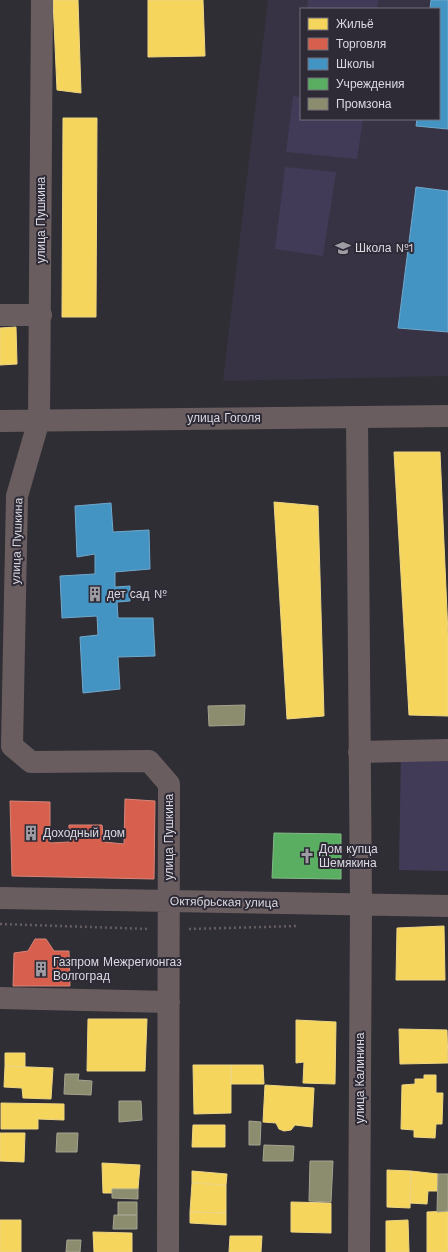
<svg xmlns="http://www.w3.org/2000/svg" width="448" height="1252" viewBox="0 0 448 1252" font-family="'Work Sans',sans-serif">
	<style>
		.built { fill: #373344; fill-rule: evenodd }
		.green { fill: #423b57 }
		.homes { fill: #f6d55c; stroke: #eed684 }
		.shops { fill: #d6604d; stroke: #d88479 }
		.schools { fill: #4393c3; stroke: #71a8cc }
		.public { fill: #5aae61; stroke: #81bb87 }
		.industry { fill: #8c8c6e; stroke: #a4a390 }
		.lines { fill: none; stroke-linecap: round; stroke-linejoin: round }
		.path { stroke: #655d60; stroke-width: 2.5; stroke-dasharray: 2 3; stroke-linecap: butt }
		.minor { stroke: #6a5d5f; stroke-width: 22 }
		.labels { text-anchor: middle; stroke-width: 4; stroke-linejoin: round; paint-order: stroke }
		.street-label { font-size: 12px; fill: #dbd9e1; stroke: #2e2b37 }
		.poi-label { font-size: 12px; fill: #dbd9e1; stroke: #2e2b37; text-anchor: start }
	</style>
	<rect width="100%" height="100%" fill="#2f2e34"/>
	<path class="built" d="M268 0H448V376L223 381ZM301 9H439V119H301Z"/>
	<path class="green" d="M308 0H378L377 9H307Z
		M293 96 301 97V119H363L357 159 286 152Z
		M285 167 336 172 323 256 275 249Z
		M448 744V871L399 870 401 747Z"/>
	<path class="homes" d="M53 0H78L81 93 57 90Z
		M148 0H203L205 56 148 57Z
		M63 118H97L96 317H62Z
		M16 327 17 364 0 365V328Z
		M394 452H440L448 635V716L409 715Z
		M274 502 318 506 324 716 287 719Z
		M444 926 445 980H396L397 928Z
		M88 1019H147L145 1071H87Z
		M296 1020 336 1022 335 1084 303 1083 304 1062 296 1063Z
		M399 1029 447 1030 448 1063 400 1064Z
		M5 1053H25V1067L5 1066Z
		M193 1065H231V1113L194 1114Z
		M231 1065H263L264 1084H231Z
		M5 1066 53 1068 51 1099 23 1098 22 1088 4 1087Z
		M424 1075H436V1093H443L442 1124H436L435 1138 414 1137V1130L401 1129 402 1085 415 1084V1079H424Z
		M265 1085 314 1088 312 1127 295 1125 291 1130 284 1131 279 1129 276 1123 263 1122Z
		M1 1103 64 1104V1120L38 1119V1129H1Z
		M193 1125H225V1147H192Z
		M0 1133H25L24 1162 0 1161Z
		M102 1163 140 1165 138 1189H112V1193H103Z
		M387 1170 411 1171 410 1208 387 1207Z
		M192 1171 227 1174 226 1185 192 1183Z
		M411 1171 438 1174 437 1191H428L427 1204 410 1203Z
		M192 1183 226 1185V1213L190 1212Z
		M291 1202 331 1203V1233L291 1232Z
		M448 1211V1252H427V1212Z
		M190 1212 226 1213V1225L190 1223Z
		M0 1220H21V1252H0Z
		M408 1220 409 1252H386V1221Z
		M93 1232 132 1233V1252H94Z
		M230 1236H262L261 1252H229Z"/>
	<path class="shops" d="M125 799 155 801 154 879 12 876 10 801 50 802V843L69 842V825H102L104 842 124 844Z
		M35 939H46L54 951H69L70 986H13L14 953 28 951Z"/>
	<path class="schools" d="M431 0H448V129L416 126 417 119H439V9H430Z
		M416 187 448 191V332L398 328Z
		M111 503 113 532 149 530 150 569 115 572V587L130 586V601L117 602 118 618H153L155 656 118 657 120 689 83 693 80 637 98 635 97 616 62 618 60 576 95 574V554L77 557 75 506Z"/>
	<path class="public" d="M274 833 341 834V879L272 878Z"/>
	<path class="industry" d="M245 705 244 725 209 726 208 706Z
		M65 1074H79L78 1080 92 1081 91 1095 64 1094Z
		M119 1101H141L142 1120 119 1122Z
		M249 1121 261 1122 260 1145H249Z
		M57 1133H78L77 1152H56Z
		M264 1145 294 1146 293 1161H263Z
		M310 1161H333L331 1202 309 1201Z
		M438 1174H448V1211L437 1212Z
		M112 1189H138V1199L112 1198Z
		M118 1202H137V1215H118Z
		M114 1215H137V1229H113Z
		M67 1240H81L80 1252H66Z"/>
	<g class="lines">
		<path class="path" d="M0 924 150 929
			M189 929 298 926"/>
		<path class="minor" d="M42 0 39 420 17 496 12 746 31 762 149 761 169 784 168 1252
			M0 315H41
			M357 417 361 904 359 1252
			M0 421 448 416
			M359 752 448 750
			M0 898 448 906
			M0 998 169 1002"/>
	</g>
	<defs>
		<symbol id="school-bare" viewBox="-9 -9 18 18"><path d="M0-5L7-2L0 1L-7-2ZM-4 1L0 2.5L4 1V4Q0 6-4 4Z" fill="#9f9da4" stroke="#2e2b37" stroke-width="2.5" paint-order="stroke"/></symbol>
		<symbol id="building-bare" viewBox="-9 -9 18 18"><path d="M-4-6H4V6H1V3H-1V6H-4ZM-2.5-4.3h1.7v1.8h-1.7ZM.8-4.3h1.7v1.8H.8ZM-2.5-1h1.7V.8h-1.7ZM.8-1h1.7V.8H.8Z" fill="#9f9da4" stroke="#2e2b37" stroke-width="2.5" paint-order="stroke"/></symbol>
		<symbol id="church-bare" viewBox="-9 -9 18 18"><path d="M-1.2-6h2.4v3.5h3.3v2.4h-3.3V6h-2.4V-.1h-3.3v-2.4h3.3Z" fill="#9f9da4" stroke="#2e2b37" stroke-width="2.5" paint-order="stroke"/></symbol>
	</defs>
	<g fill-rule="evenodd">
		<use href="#school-bare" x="332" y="237" width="22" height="22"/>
		<use href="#building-bare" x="84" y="583" width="22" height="22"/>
		<use href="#building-bare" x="20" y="822" width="22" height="22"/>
		<use href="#church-bare" x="296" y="845" width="22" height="22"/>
		<use href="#building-bare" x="30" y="958" width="22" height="22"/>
	</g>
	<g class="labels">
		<g class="street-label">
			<text transform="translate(41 220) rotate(-90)" y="4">улица Пушкина</text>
			<text x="224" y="422">улица Гоголя</text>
			<text transform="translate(17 541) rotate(-88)" y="4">улица Пушкина</text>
			<text transform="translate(169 837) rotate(-90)" y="4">улица Пушкина</text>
			<text transform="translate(224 902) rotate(1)" y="4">Октябрьская улица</text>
			<text transform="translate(360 1078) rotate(-90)" y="4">улица Калинина</text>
		</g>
		<g class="poi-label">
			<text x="355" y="252">Школа №1</text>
			<text x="107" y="598">дет сад №</text>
			<text x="43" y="837">Доходный дом</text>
			<text x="319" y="853">Дом купца<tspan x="319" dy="14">Шемякина</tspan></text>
			<text x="53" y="966">Газпром Межрегионгаз<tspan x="53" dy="14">Волгоград</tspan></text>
		</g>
	</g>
	<rect x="300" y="8" width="140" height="112" fill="#2e2b37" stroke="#73717b"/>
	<rect x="308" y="18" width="20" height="12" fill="#f6d55c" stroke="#73717b"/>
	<text x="336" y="28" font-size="12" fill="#dbd9e1">Жильё</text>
	<rect x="308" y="38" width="20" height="12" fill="#d6604d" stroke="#73717b"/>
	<text x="336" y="48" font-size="12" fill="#dbd9e1">Торговля</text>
	<rect x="308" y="58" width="20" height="12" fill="#4393c3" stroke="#73717b"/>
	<text x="336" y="68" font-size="12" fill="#dbd9e1">Школы</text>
	<rect x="308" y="78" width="20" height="12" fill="#5aae61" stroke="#73717b"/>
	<text x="336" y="88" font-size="12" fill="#dbd9e1">Учреждения</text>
	<rect x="308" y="98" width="20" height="12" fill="#8c8c6e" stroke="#73717b"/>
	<text x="336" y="108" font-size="12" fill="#dbd9e1">Промзона</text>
</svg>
